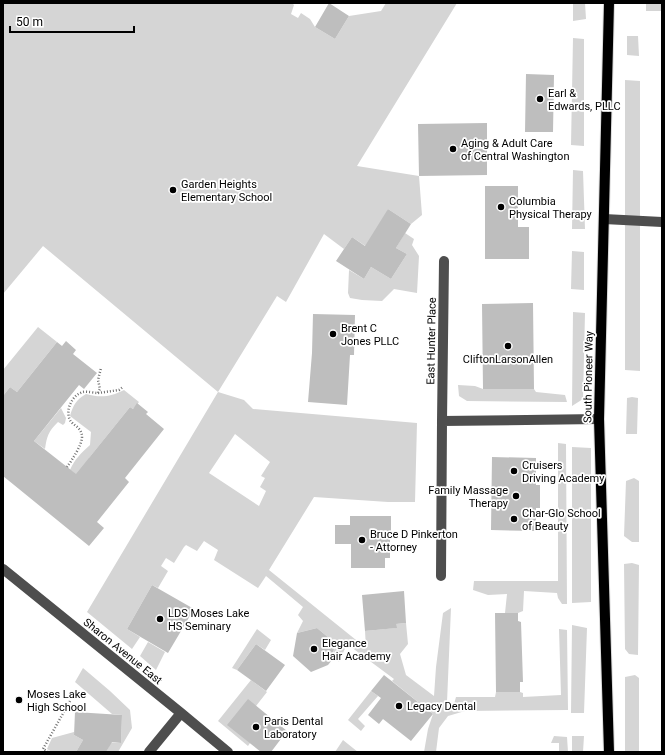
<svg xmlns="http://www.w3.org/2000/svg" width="665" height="755" viewBox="0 0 665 755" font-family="Roboto,sans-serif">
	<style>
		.green { fill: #d5d5d5; fill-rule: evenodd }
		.building { fill: #bebebe }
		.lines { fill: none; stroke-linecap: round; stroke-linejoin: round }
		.major-casing { stroke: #dbdbdb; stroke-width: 12 }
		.path { stroke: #707070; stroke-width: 2.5; stroke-dasharray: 1 2; stroke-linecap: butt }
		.minor { stroke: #4e4e4e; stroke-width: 10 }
		.major { stroke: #000; stroke-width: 10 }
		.poi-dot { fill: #000; stroke: #fff; stroke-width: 1.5 }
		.labels { text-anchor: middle; stroke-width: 3.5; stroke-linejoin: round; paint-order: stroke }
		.poi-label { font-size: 11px; fill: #000; stroke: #fff; text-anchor: start }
		.street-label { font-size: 11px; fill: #000; stroke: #fff }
	</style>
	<rect width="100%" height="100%" fill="#fff"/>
	<path class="green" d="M3 3H292L294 5 291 14 298 18 301 13 310 19 315 27 335 39 349 16 381 11 386 3H457L357 166 419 176 422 215 411 224 388 209 376 253 352 237 344 249 324 234 286 302 277 296 218 392 244 400 253 409 417 423 415 502H388L314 497 269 570 366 648 365 631 396 628V624L406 623 408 644 400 654 406 675 434 696 436 667 443 613 451 608 447 702 454 704 456 697H495L496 692H520L523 693V697L561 695 559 629 567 630 568 710 465 711 448 716 439 728 436 752H424L428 729 433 714 392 681 394 679 347 644 339 662 333 658 335 643 317 628 297 633 303 621 298 615 303 607 266 576 258 588 214 560 218 550 204 541 197 551 186 545 184 547 174 563 166 558 161 566 168 571 158 588 152 585 127 629 140 637 132 649 87 612 218 392 43 246 3 294ZM235 434 270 462 261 476 265 478 260 487 266 491 259 506 209 473Z
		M573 3H585L586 19 573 21Z
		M646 3H662V11H646Z
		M627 36H638L639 56 627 55Z
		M573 38 584 39V146L571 145Z
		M625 80 640 81V371L625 370Z
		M573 170 583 171 585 229H572Z
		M405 233 414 239 412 245 419 256 417 293 394 289 382 301 362 300 350 298 348 293 349 270 364 279 371 267 391 279 407 254 396 248Z
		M572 251 584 252V290L571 289Z
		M573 312 585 313 583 399 572 406Z
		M38 327 57 342 17 392 10 387 3 396V370Z
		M458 385 475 386 483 389H534L536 392 565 395 567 402 467 401 459 396Z
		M124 390 139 402 133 409 130 407 89 458 92 461 79 477 70 470C75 459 81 453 90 445L91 432 70 416C73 405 77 399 86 394 101 398 110 397 124 390Z
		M632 397 638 398 637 434H626L627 398Z
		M61 408 66 418 65 423 63 425 58 422C48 432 47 436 45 449L34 441Z
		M558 443 566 444 567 604H562L558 598 557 593 524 591 523 611 518 613H505L507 594 488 595 473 590 474 581H558Z
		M572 447 591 448V602L572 603Z
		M634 478 639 481V542H632L624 536 626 481Z
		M632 563 639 565 638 655 629 654 625 649 624 564Z
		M572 625 587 628 584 713H571Z
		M257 629 271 640 265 650 256 644 237 670 232 668Z
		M148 642 165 652 156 670 140 656Z
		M83 668 110 691 130 710 132 728 118 752H106L109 746 106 742 121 743 122 715 112 714 75 682Z
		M635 675 639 678V752H625V677Z
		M251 680 267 692 256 706 250 743 248 746 218 721Z
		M371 691 378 696 358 719 365 726 361 731 348 720Z
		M74 732V735L83 740 76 752H52L47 749 52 738Z
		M554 736 567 737 568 752H559V743H551Z
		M572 736H584L583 752H572Z
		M343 740 358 752H335Z"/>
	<path class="building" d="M329 3 349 16 335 39 315 27Z
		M526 74 554 75 553 132H525Z
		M487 123V175L419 176 418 124Z
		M485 186H518V227H529V259H485Z
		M388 209 411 224 396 248 407 254 391 279 371 267 364 279 336 261 352 237 365 246Z
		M533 303 534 389H483L482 304Z
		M313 314 355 315 354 355H350L347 405 308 402 312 353Z
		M66 341 76 350 73 354 97 373 84 389 79 385 34 441 76 474 130 407 133 409 137 403 148 412 146 414 164 429 125 478 129 482 97 522 104 528 89 546 3 476V396L10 387 17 392 57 342 62 346Z
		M492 457 536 458V485H540V508H536V531L491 530Z
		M350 516H391V531H390V558H385V568H351V544H335V525H350Z
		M152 585 194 609 168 653 127 629Z
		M404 591 406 623 396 624 397 628 365 631 362 595Z
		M495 613H518V621L521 622 523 682H520V692H496Z
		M317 628 335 643 332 660 328 665 311 672 293 656 297 633Z
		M256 644 285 665 266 691 237 670Z
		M384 675 433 714 411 741 383 719 379 724 368 715 381 698 371 691Z
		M248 699 287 731 271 752H261L227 725Z
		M75 712 122 715 121 743 112 742 106 752H76L83 740 74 735Z"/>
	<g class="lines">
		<defs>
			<path id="major" d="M609 3 599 419 609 752"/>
		</defs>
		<use href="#major" class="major-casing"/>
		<path class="path" d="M98 393 119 390 123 387
			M67 467C72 460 82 445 82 437 82 427 72 425 70 420 65 410 72 395 83 392 87 391 94 393 98 393L100 389 98 380 101 368
			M48 752 43 749 70 701"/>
		<path class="minor" d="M604 219 662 222
			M442 421 599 419
			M3 569 181 713 228 752
			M441 576 442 421 444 261
			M149 752 181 713"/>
		<use href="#major" class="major"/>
	</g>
	<g class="poi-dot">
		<circle cx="540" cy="99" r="4"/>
		<circle cx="453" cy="149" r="4"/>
		<circle cx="173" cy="190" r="4"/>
		<circle cx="501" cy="207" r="4"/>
		<circle cx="333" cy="334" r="4"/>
		<circle cx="508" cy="346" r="4"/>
		<circle cx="514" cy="471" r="4"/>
		<circle cx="516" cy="496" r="4"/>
		<circle cx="514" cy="519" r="4"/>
		<circle cx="362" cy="540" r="4"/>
		<circle cx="160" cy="619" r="4"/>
		<circle cx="314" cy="649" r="4"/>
		<circle cx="19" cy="700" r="4"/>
		<circle cx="399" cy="706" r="4"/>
		<circle cx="256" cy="727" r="4"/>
	</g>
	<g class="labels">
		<g class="poi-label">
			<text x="548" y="97">Earl &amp;<tspan x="548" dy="13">Edwards, PLLC</tspan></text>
			<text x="461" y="147">Aging &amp; Adult Care<tspan x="461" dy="13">of Central Washington</tspan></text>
			<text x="181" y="188">Garden Heights<tspan x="181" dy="13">Elementary School</tspan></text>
			<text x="509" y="205">Columbia<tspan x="509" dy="13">Physical Therapy</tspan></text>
			<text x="341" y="332">Brent C<tspan x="341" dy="13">Jones PLLC</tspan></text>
			<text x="508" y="363" text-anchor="middle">CliftonLarsonAllen</text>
			<text x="522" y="469">Cruisers<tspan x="522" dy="13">Driving Academy</tspan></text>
			<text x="508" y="494" text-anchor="end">Family Massage<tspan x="508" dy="13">Therapy</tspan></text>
			<text x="522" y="517">Char-Glo School<tspan x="522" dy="13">of Beauty</tspan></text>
			<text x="370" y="538">Bruce D Pinkerton<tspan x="370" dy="13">- Attorney</tspan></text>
			<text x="168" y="617">LDS Moses Lake<tspan x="168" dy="13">HS Seminary</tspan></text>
			<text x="322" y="647">Elegance<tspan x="322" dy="13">Hair Academy</tspan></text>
			<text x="27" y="698">Moses Lake<tspan x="27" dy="13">High School</tspan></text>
			<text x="407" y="710">Legacy Dental</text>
			<text x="264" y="725">Paris Dental<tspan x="264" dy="13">Laboratory</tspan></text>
		</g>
		<g class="street-label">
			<text transform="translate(431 341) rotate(-89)" y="4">East Hunter Place</text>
			<text transform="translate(588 377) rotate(-89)" y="4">South Pioneer Way</text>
			<text transform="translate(123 651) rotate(39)" y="4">Sharon Avenue East</text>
		</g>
	</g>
	<rect width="665" height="755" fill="none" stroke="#000000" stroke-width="8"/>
	<path d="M10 26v6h124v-6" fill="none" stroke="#000000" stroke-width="2"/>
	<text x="16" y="26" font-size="12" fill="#000000" stroke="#ffffff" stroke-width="3" paint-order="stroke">50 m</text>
</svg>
